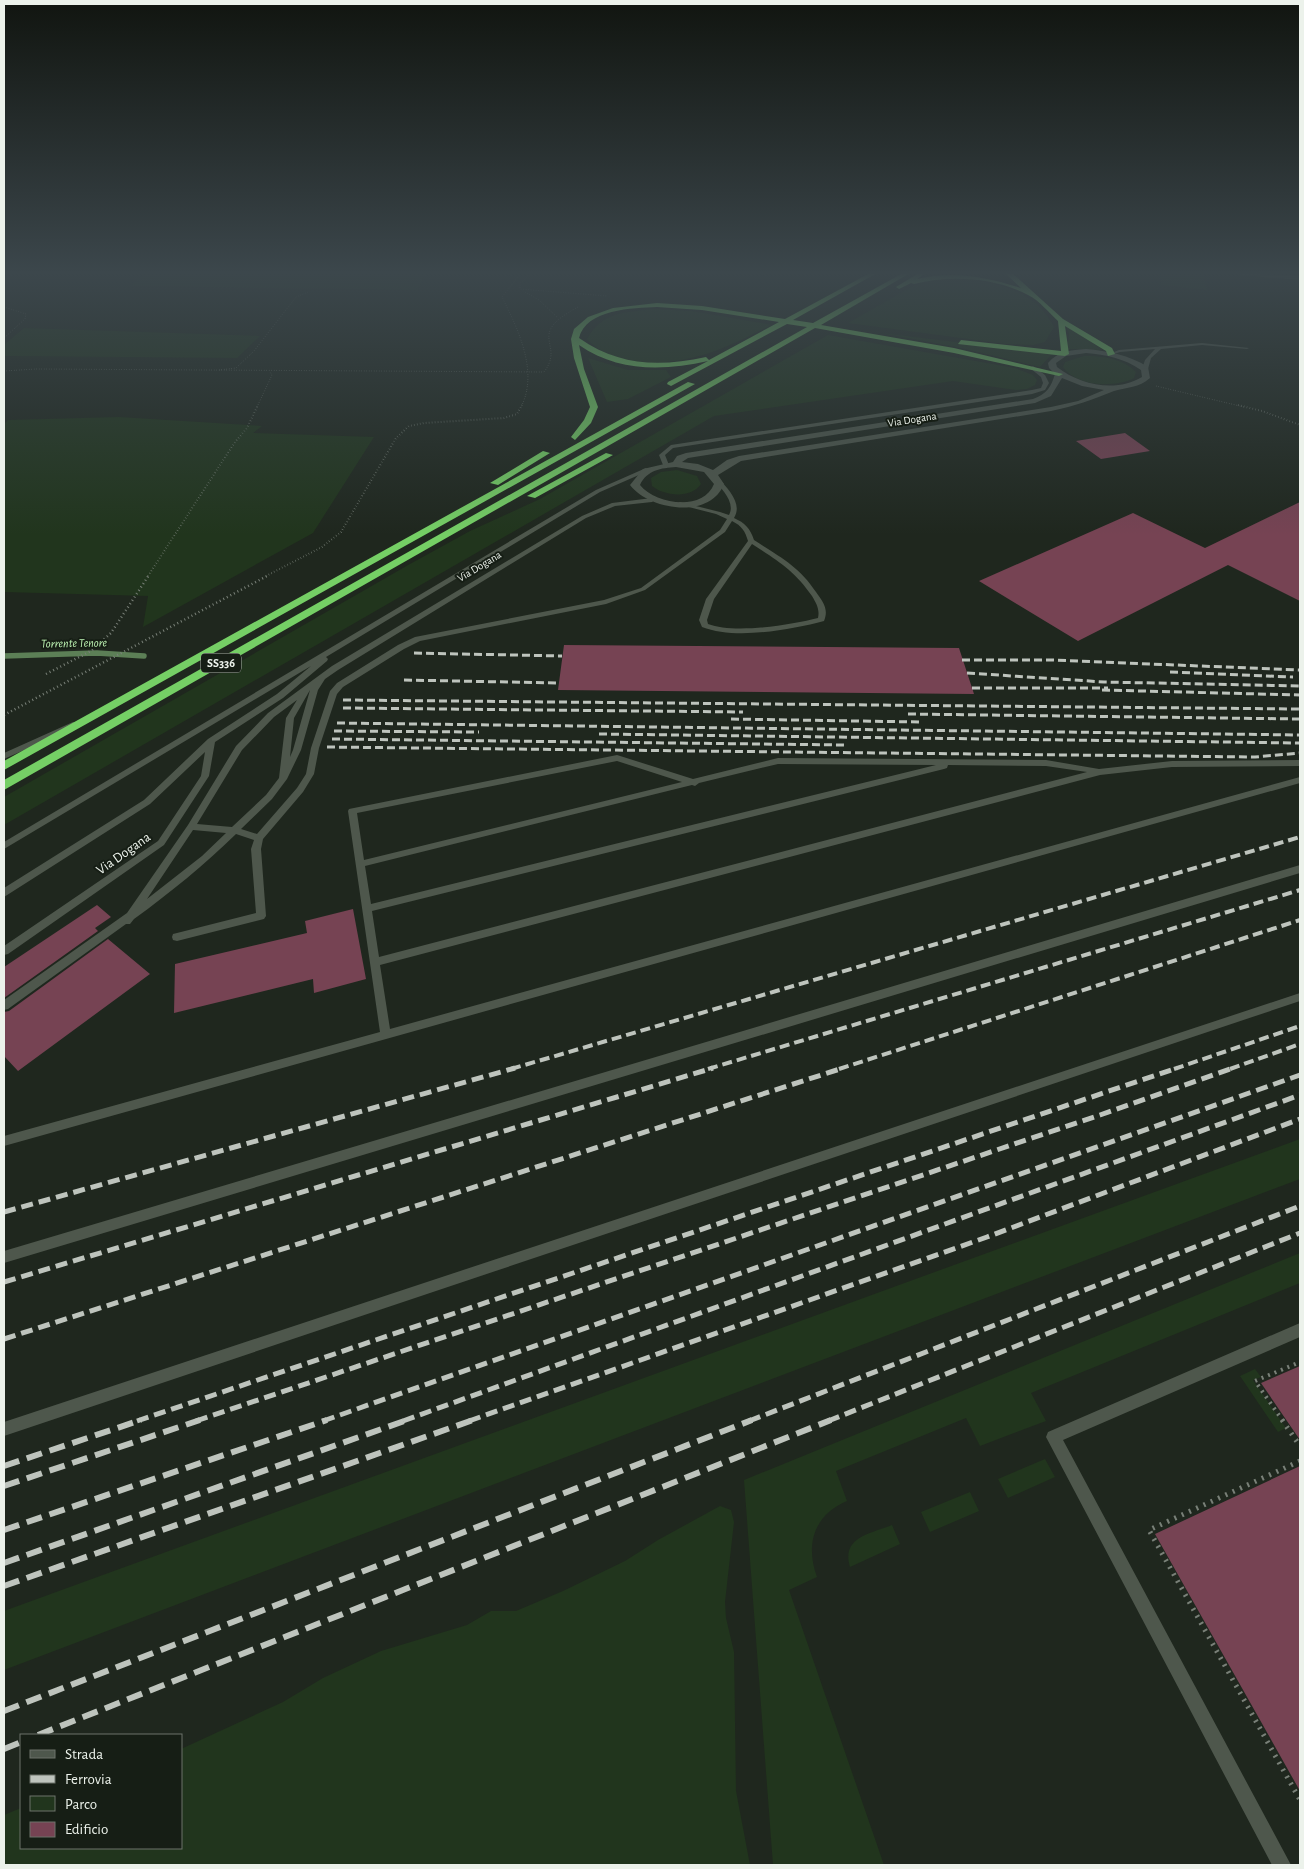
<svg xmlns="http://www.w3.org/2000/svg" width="1304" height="1869" viewBox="0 0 1304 1869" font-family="'Alegreya Sans',sans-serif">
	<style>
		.green { fill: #21351d }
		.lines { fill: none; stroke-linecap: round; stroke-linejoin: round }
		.stream { stroke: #5c7f56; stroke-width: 5.5 }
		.building { fill: #764353 }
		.path-far4 { stroke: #798078; stroke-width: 1; stroke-dasharray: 0.5 2; stroke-linecap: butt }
		.path-far3 { stroke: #798078; stroke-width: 2; stroke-dasharray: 0.5 2.5; stroke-linecap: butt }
		.path-far2 { stroke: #798078; stroke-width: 2.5; stroke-dasharray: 1 3; stroke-linecap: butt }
		.path-far1 { stroke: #798078; stroke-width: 4; stroke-dasharray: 2 5; stroke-linecap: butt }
		.path { stroke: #798078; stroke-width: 5; stroke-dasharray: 2 6; stroke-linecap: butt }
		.lane { fill: #4e574c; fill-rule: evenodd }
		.street { fill: #4e574c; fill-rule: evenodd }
		.highway { fill: #75cf65; fill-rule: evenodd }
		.rail-far3 { stroke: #bec4bd; stroke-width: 3; stroke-dasharray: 8 4; stroke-linecap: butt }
		.rail-far2 { stroke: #bec4bd; stroke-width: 4; stroke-dasharray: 10 5; stroke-linecap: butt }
		.rail-far1 { stroke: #bec4bd; stroke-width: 5; stroke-dasharray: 12 6; stroke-linecap: butt }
		.rail { stroke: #bec4bd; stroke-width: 6; stroke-dasharray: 16 8; stroke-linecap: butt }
		.labels { text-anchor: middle; stroke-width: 4; stroke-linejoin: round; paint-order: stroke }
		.far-street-label { font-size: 11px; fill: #ecf2eb; stroke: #161e15 }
		.far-water-label { font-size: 12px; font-style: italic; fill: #bef4b4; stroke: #161e15 }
		.shield { fill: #161e15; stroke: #acb2ab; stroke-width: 1 }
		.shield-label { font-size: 12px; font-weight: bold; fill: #ecf2eb }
		.street-label { font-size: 14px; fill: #ecf2eb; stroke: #161e15 }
	</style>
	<rect width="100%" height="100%" fill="#1f271e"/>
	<path class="green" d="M146 273H425L418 290 131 286Z
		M1161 273H1203L1207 290 1161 285Z
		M936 278C980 278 1032 284 1054 327L1045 342 1033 345 1006 344 848 323 915 285Z
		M653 309 691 311 772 325C753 334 735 344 715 351 677 365 617 372 587 339 603 311 624 313 653 309Z
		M1065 325H1067L1103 350 1067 349 1069 333Z
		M24 328 260 336 237 358 4 356V345Z
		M881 333 1046 353 1051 355 1040 367 961 348Z
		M828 335 1015 368 1033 375 1037 380 1035 385 1027 389 1016 390 953 381 714 416 4 825V797L410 564 470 531 540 499Z
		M1084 356C1102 356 1122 358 1136 372L1134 378C1115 388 1077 387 1063 367L1065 362Z
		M588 358 628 370H666L671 377 628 399 607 402Z
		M119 417 262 426 253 433 374 437 313 533 143 627 148 596 4 592V424L8 420Z
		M677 470 697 476 701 484C691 499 664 496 652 486L651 478 661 472Z
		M1300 1139V1179L4 1670V1611Z
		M1300 1253V1283L1031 1393 1046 1421 980 1446 966 1418 836 1471 847 1501C814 1515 805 1544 817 1577L789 1590 884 1865H773L744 1480Z
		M1255 1369 1261 1377 1253 1380 1286 1428 1278 1432 1240 1376Z
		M1045 1459 1055 1477 1008 1498 998 1479Z
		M970 1492 979 1511 930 1532 921 1512Z
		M720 1506 731 1510 734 1522 725 1602 726 1618 734 1652 736 1791 750 1865H4V1815L21 1808V1848H181V1749L283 1702 323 1678 381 1651 467 1625 491 1611H516L563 1591 625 1561 658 1540Z
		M892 1525 900 1544 850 1567C841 1537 870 1534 892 1525Z"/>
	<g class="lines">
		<path class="stream" d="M4 656 97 653 144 656"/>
	</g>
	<path class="building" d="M1125 433 1150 451 1101 459 1076 441Z
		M1300 502V601L1228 565 1078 641 979 581 1133 513 1205 548Z
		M564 645 959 648 974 694 558 690Z
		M97 905 111 917 95 928 98 931 4 998V967Z
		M353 909 366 979 314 993 313 979 174 1013 175 964 307 933 305 921Z
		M108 939 150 974 18 1071 4 1056V1012L9 1011Z
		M1300 1366V1440L1261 1383Z
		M1300 1466V1791L1155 1534Z"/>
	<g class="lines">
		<path class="path-far4" d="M521 273 502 297C518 329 539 372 521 407
			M532 273 520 283V289L607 296
			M637 273 685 274
			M4 274 9 273
			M525 292 539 300 558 318
			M4 307 26 314 25 319 4 338
			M219 370 236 368 254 351 296 297 308 292
			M4 371 36 369 544 372C566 343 524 336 578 307
			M1156 386 1244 407
			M257 407 272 375 270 372"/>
		<path class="path-far3" d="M1238 405 1262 411 1300 425
			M148 576 235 442 247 428 258 405
			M266 576 322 547 341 532 396 438 409 426 424 423 504 418 517 414 522 405"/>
		<path class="path-far2" d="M46 674 91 651 111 633 149 575
			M4 715 269 575"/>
		<path class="path-far1" d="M1283 1421 1255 1381 1300 1362"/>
		<path class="path" d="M1282 1420 1300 1446
			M1300 1461 1149 1530 1300 1800"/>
		<path class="lane" d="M1202 343 1249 348 1247 349 1202 345 1161 349 1151 358 1148 369 1145 371 1142 369 1145 360 1155 349 1120 352 1111 355 1109 354 1119 350Z
			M1033 366 1045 375 1049 383 1045 390 1032 394 673 448 665 455 669 465 666 467 663 465 659 455 671 445 1032 390 1041 388 1043 383 1041 377 1030 368Z
			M646 468 648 469V471L600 492 326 657 328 659 327 661 283 698 215 742 209 776 164 845 8 954 4 955V946L158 841 201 776 205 752 150 804 4 897V888L144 800 208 739 277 694 311 666 4 849V842L596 490Z
			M715 478H719C728 490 743 503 734 518 745 523 750 528 754 540 780 557 799 566 816 592 823 602 829 609 824 621 790 630 735 640 702 627L699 620 706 599 748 541C745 531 742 526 732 521L725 532 645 590 606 604 420 641 404 649 343 687 337 694 319 748 314 774 303 792 263 839 261 849 266 916 264 919 177 941 173 940 172 937 173 934 177 933 256 913 251 849 254 840 236 834C204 865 170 893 134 919L130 924H126L8 1009 4 1010V1000L127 913 188 825 236 746 268 713 332 666 582 516 612 503 652 498 655 500 652 502 615 506 586 518 338 670 325 679 318 690 301 750 287 779 272 799 241 829 257 834 297 788 306 774 311 748 330 691 337 683 398 645 415 637 604 600 641 588 720 530 727 519 716 514 677 504 680 502 720 512 729 515C736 502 721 489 714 479ZM752 544C778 561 794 570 812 596 816 603 820 609 818 618 791 625 734 634 708 624L707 620 714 599ZM310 690 293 750 290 757 294 718ZM297 700 286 718 279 778 266 795 232 827 197 824 242 750 274 717ZM193 830 226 833 202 856 147 899Z
			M73 722 76 723V727L4 759V753Z
			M617 755 693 779 778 758 1046 760 1099 769 1172 761 1300 760V766L1172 767 1100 775 380 965 390 1029 1300 777V783L4 1146V1136L380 1032 348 811 349 809ZM617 761 682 782 364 860 357 813ZM778 764 936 765 371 904 365 866 692 785 695 786 699 783ZM948 765 1046 766 1087 772 379 957 372 911 944 769 947 768Z
			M1300 865V873L4 1263V1251Z
			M1300 993V1001L4 1436V1422Z
			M1300 1323V1337L1063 1440 1291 1865H1272L1046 1437 1048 1432Z"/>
		<path class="street" d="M1237 273 1300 276V280L1240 275Z
			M1086 349C1108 351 1129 355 1148 367L1150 378C1139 388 1127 387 1114 391 1091 400 1076 406 1051 411L741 461 718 475 724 484C710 520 649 510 630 485L643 469 673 462 677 456 686 453 1033 399C1047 394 1051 387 1055 374L1049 368 1048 363C1058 351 1071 350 1086 349ZM1086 353C1106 355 1124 358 1141 370L1142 377C1116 393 1080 385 1057 367L1056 363 1066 356ZM1062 378 1082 386 1104 390 1078 401 1051 407 739 456 727 460 713 470 698 464 682 462 688 458 1035 403 1051 396ZM676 467 704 472 714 484C703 512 655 504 640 485 647 470 661 468 676 467Z"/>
		<path class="highway" d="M870 273H877L793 320 813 323 903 273H910L821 325 954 348 1063 374 1059 376 954 353 815 328 4 790V780L807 327 787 324 671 386 667 384 668 382 708 361C663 371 618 372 579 345L584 369 598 407 591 423 575 440 571 437 584 420 590 407 574 358 571 339 574 329 588 317 613 308 657 303 702 306 785 319ZM657 307 702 310 779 322 709 360 706 357C659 367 619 366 579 338 586 309 633 308 657 307Z
			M919 273H926L917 279C953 270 987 277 1021 288L1005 273H1012L1063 319 1112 348 1115 354 1108 356 1106 351 1065 326 1069 354 1065 356 958 344 961 340 1061 351 1058 321C1049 313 1039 300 1028 295 994 277 950 275 914 284L911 283 899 289 896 287Z
			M688 382 695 384 4 770V761Z
			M543 451 550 453 498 485 490 483Z
			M606 453 613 455 535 498 527 496Z"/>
		<path class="rail-far3" d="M414 653 562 656
			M962 660H1051L1300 670
			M1170 672 1293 677
			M967 673 1104 682 1300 686
			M404 680 559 683
			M972 688H1108
			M1102 690 1300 695
			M343 700 1300 709
			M343 708 743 712
			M908 714 1300 719
			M731 719 921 722
			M337 723 1300 735
			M334 731 479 732
			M599 734 1300 743
			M332 739 845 745
			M327 747 1255 757 1300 753"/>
		<path class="rail-far2" d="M511 1069 1300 837
			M708 1069 1300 890
			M839 1069 1300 920
			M1174 1069 1300 1026
			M1230 1069 1300 1044"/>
		<path class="rail-far1" d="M4 1212 515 1068
			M4 1282 713 1068
			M4 1339 843 1068
			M137 1421 1177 1068
			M196 1421 1100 1115 1233 1068
			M323 1421 1300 1075
			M403 1421 1300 1095
			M469 1421 987 1237 1300 1119
			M749 1421 1300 1206
			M828 1421 1300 1233"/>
		<path class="rail" d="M4 1466 141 1420
			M4 1486 200 1420
			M4 1530 327 1420
			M4 1563 407 1420
			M4 1586 473 1420
			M4 1711 752 1420
			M38 1735 831 1420
			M4 1749 21 1742"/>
	</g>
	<linearGradient id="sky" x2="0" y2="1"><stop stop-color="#111510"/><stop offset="0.51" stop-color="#3c474c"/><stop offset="1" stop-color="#3c474c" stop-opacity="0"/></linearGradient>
	<rect width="1304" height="535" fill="url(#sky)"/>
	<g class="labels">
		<g class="far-street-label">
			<text transform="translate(912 419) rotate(-9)" y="4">Via Dogana</text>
			<text transform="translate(479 566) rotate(-31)" y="4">Via Dogana</text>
		</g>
		<g class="far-water-label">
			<text transform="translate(74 643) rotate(-1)" y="4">Torrente Tenore</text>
		</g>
		<rect class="shield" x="201" y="653.5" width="40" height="19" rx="4"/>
		<g class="shield-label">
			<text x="221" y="667">SS336</text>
		</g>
		<g class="street-label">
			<text transform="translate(123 853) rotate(-35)" y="5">Via Dogana</text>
		</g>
	</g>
	<rect width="1304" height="1869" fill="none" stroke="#ecf2eb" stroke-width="10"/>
	<rect x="20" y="1734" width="162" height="115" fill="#161e15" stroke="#6c736b"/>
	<rect x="30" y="1750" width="25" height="8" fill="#4e574c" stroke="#6c736b"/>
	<text x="65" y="1759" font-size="15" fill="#ecf2eb">Strada</text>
	<rect x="30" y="1775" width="25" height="8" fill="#bec4bd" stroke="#6c736b"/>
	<text x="65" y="1784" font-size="15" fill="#ecf2eb">Ferrovia</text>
	<rect x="30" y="1796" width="25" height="15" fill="#21351d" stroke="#6c736b"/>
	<text x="65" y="1809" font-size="15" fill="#ecf2eb">Parco</text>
	<rect x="30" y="1822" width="25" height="15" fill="#764353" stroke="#6c736b"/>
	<text x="65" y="1834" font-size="15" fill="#ecf2eb">Edificio</text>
</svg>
